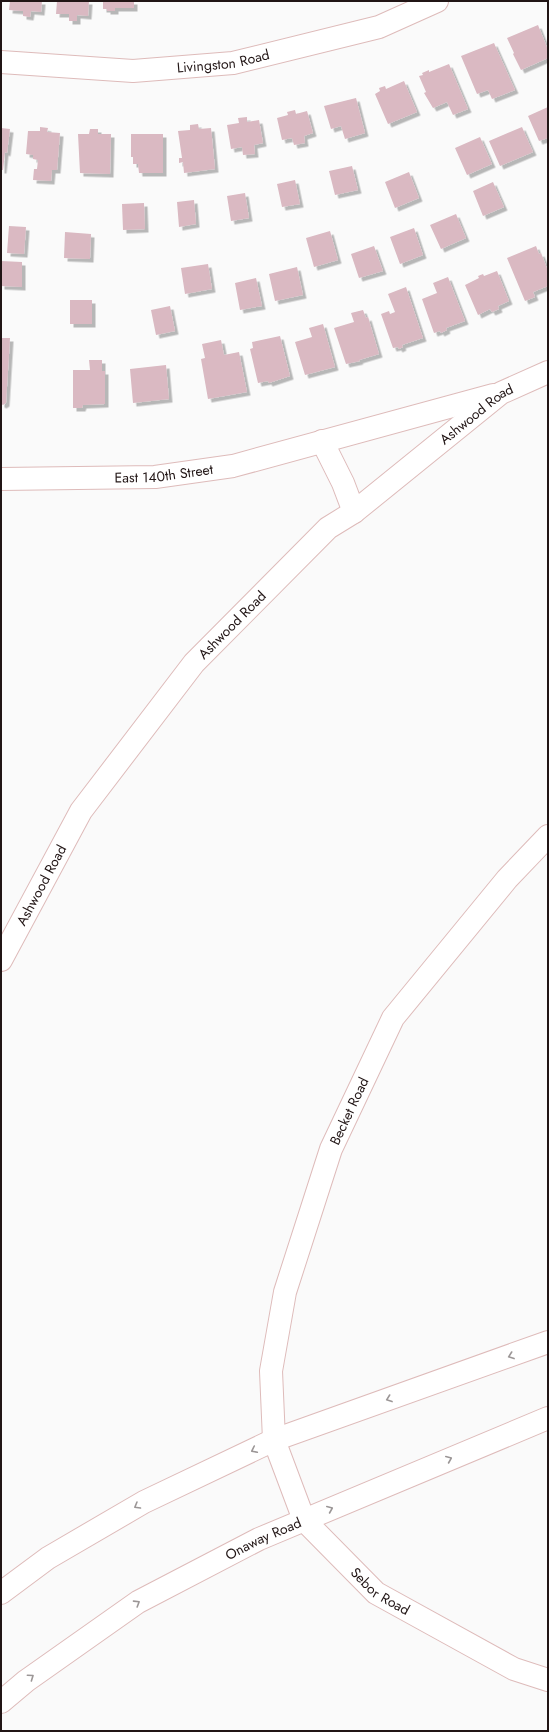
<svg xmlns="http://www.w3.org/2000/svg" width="549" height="1732" viewBox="0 0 549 1732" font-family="Jost,sans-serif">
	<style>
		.building { fill: #dab9c2; filter: url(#shadow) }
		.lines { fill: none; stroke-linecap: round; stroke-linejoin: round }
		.minor-casing { stroke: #debbba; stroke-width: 24 }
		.minor { stroke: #fff; stroke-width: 22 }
		.oneway { stroke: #9b9696 }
		.labels { text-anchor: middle; stroke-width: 3; stroke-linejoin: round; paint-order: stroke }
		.street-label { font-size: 14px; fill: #211515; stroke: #fff }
	</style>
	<defs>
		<filter id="shadow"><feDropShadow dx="3.5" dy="3.5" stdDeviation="0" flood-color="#0004"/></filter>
	</defs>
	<rect width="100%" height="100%" fill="#fafafa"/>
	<path class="building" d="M10 1H42L41 12 31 11 30 17 23 16V11L9 10Z
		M57 1H89L88 16 77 15V21H69V14H56Z
		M103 1H134V8H115V11H107V9H103Z
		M538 25 548 50V58L521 70 513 54 514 53 507 38Z
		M494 43 515 90 492 99 488 90 477 94 461 56Z
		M449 64 468 109 453 115 447 102 433 108 424 93 426 92 419 76 423 75 422 73 429 70V72Z
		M404 81 417 112 388 124 375 94 380 91 379 88 385 86 386 89Z
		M356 98 365 133 345 139 341 126 331 129 324 106Z
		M548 107V138L539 141 528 116Z
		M295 110 296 114 307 111 313 133 304 136 305 143 294 145 292 138 282 140 277 118 288 115 287 112Z
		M247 117V122L259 120 263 143 254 145 255 154 243 155 242 147 231 149 227 125 239 123 238 118Z
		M198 124 199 129 211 128 215 169 184 173 183 162 179 163V158H182L178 131 190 130V125Z
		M40 127 48 128 47 132 60 133 57 170H52L51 181 33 180 34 169H37L38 160 33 159V155L26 154 28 131H40Z
		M522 127 533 152 500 166 489 141Z
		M1 128 10 129 7 153 5 152 3 170H1Z
		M90 129H98V134H111L110 174 80 173 78 134H89Z
		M131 134H163V173H139L138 164H133V157H131Z
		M480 137 492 164 467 175 455 148Z
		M352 166 358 190 335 195 329 171Z
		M409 172 419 198 395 208 385 182Z
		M295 180 300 204 282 207 277 184Z
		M493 182 504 207 483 216 473 191Z
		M245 193 249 218 231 221 227 196Z
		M194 200 196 224 179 227 177 202Z
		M144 203 145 229 123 230 122 204Z
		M456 214 466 238 441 249 430 225Z
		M9 226 26 227 24 254 7 253Z
		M414 228 423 255 400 264 390 237Z
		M330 231 338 260 314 267 306 238Z
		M65 232 91 234 90 259 64 258Z
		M374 246 383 271 359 278 351 254Z
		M536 246 539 254 541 253 548 271V286L533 292 535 297 525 301 507 258Z
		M1 261 22 262V287L1 286Z
		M208 264 212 289 185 294 181 268Z
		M297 267 303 295 275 301 269 274Z
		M497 271 509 301 498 306 499 309 492 312 490 309 478 315 465 285 479 278 478 276 483 274 484 276Z
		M448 277 465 321 446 328 447 330 441 333 440 331 434 333 422 299 437 293 433 283Z
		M256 278 262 306 240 310 235 283Z
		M406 287 423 338 402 345 403 347 399 349 398 347 393 348 381 314 389 311 390 314 395 312 388 294Z
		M70 300H92V324H70Z
		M170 306 175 331 156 335 151 310Z
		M363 310 366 318 368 317 379 354 359 360 360 361 346 364 334 328 354 322 351 313Z
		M323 324 335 367 305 375 295 342 312 337 309 328Z
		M280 336 290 376 269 383 268 381 258 383 250 349 253 348 252 342Z
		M1 338H10L6 403 3 405 1 404Z
		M221 340 224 355 239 352 247 392 208 399 201 359 205 358 202 344Z
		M89 360H102V371H105V404L83 405 82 408H73V370H90Z
		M166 365 169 399 133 403 130 369Z"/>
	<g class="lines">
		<defs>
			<g id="minor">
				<path id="s1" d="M1 62 133 71 233 63 379 27 437 1"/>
				<path d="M322 441 343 483 354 512"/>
				<path id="s2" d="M1 479 155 477 233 466 493 395"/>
				<path id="s3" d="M548 836 507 879 393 1018 331 1149 285 1292 271 1371 274 1440 304 1520 376 1593 514 1669 548 1680"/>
				<path id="s4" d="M1 960 81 811 194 663 328 528 354 512 501 393 548 372"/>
				<path d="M1 1593 48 1558 144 1502 274 1440 548 1342"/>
				<path id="s5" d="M1 1702 26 1681 138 1602 259 1539 548 1418"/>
			</g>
		</defs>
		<use href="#minor" class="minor-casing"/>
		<use href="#minor" class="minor"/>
	</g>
	<defs><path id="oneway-chevron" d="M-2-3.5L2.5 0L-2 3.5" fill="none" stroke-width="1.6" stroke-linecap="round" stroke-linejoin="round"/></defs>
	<g class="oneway">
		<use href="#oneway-chevron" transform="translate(511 1356) rotate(160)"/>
		<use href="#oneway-chevron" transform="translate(389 1399) rotate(160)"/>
		<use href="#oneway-chevron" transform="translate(254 1450) rotate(154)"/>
		<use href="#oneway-chevron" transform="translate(449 1459) rotate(-23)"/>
		<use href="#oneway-chevron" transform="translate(137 1506) rotate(150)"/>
		<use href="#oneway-chevron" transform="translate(330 1509) rotate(-23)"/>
		<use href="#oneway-chevron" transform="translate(137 1603) rotate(-32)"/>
		<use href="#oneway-chevron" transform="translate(31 1677) rotate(-35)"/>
	</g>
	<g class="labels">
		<g class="street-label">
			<text dy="5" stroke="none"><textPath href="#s1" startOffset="223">Livingston Road</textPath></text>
			<text dy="5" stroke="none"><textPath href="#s4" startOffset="733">Ashwood Road</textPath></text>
			<text dy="5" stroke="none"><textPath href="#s2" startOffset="163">East 140th Street</textPath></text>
			<text dy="5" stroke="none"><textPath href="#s4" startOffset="409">Ashwood Road</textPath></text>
			<text dy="5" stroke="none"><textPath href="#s4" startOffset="85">Ashwood Road</textPath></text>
			<text transform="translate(349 1111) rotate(-65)" y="5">Becket Road</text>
			<text dy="5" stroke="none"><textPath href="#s5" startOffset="310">Onaway Road</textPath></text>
			<text dy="5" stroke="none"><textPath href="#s3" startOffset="874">Sebor Road</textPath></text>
		</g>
	</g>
	<rect width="549" height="1732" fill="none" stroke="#211515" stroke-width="4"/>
</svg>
